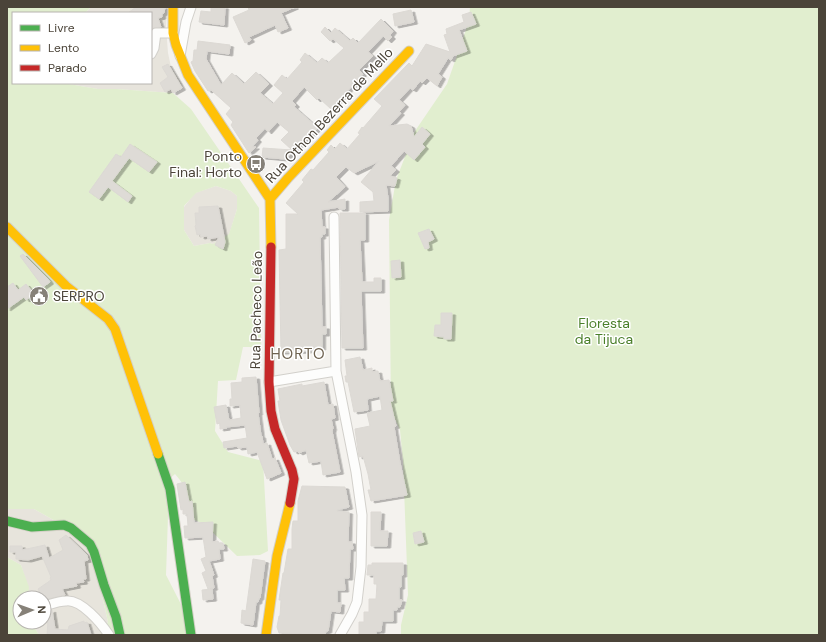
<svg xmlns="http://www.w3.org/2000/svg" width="826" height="642" viewBox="0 0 826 642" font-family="'DM Sans',sans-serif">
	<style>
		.residential { fill: #e7e4dc }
		.green { fill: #e1eecf; fill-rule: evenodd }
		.building { fill: #dedbd6; stroke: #dcd9d4; filter: url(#shadow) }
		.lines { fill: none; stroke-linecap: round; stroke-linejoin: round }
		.street-casing { stroke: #d2d0cb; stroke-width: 11 }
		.fast-casing { stroke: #d3cfc5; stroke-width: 11 }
		.slow-casing { stroke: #d3cfc5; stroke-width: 11 }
		.jam-casing { stroke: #d3cfc5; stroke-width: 11 }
		.street { stroke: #fdfdfc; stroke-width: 9 }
		.fast { stroke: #4caf50; stroke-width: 9 }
		.slow { stroke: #ffc107; stroke-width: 9 }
		.jam { stroke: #c62828; stroke-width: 9 }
		.labels { text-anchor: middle; stroke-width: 3; stroke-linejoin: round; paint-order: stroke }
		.street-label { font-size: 14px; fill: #4b4439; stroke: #fff }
		.poi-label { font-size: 14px; fill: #4b4439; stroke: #fff; text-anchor: end }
		.park-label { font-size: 14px; fill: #4a7f2a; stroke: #fff }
		.neighbourhood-label { font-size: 15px; letter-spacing: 1px; fill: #6e6250; stroke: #fff }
	</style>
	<defs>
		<filter id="shadow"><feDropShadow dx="3.5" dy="2" stdDeviation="0" flood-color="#0004"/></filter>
	</defs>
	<rect width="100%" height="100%" fill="#f4f2ee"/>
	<path class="residential" d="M91 7H167L166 27 168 53 171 67 183 85 173 93 117 89H98L63 83H151V13H85Z
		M216 186 231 191 237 196V209L229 235 213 244 210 243 194 246 184 230V207L195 193Z
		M7 509H34L73 531 91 548 108 622 100 632 103 635H39L31 622H44V598H28V587L21 565 7 557Z"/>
	<path class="green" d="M7 7H91L85 13H13V83H63L98 89H117L173 93 191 109 259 208 261 347H243L236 380 218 381 215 431 228 452 263 461 268 551 260 555 237 556 204 524 192 519C189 499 189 490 175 474L167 481 168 516 166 575 186 614V635H103L100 632 108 622 91 548 73 531 34 509H7ZM216 186 231 191 237 196V209L229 234 213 244 210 243 194 246 184 230V206L196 193Z
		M470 7H819V635H401V625L408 595 403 461 400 430 391 410 389 220 396 180 415 131 447 84 469 21Z
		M7 557 21 565 29 587 28 598H20V622H31L39 635H7Z"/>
	<path class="building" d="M136 7H165L164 13 162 14V17L158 18 161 27 154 28 151 30V13H128Z
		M211 7H225L224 25 199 22 201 11 211 12Z
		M248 7H295L281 13 288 28 278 32 275 25 249 37 251 40 245 43 233 17 249 10Z
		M411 10 414 22 395 26 393 14Z
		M471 12 476 24 459 30 467 51 453 56 451 60 448 58 438 74 442 77 437 86 427 78 422 83 420 81 413 90 410 88 399 100 405 105 399 112 401 113 389 126 407 124 411 126 414 137 422 127 430 134 422 144 425 147 414 160 404 151 391 166 396 170 390 176 397 178 395 186 386 185 388 198V211L360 212V202L374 201 373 192 361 182 379 161 354 173 346 167 336 177 345 187 328 202 345 199V209H339V207L321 210 322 227H325V234H322V237H320L322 327H326V334H322V348H308V351L281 352 279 250 286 249V214H298L286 203 304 182 302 180 311 169 313 170 329 152 327 150 331 145 335 149 340 143 347 149 360 134 358 133 362 127 363 128 382 106 374 99 409 63 412 66 426 44 450 52 444 35 447 34 446 29 464 22 462 15Z
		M381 19 393 31 390 35 392 37 388 41 383 36 368 52 373 56 359 70 363 74 331 109 319 98 317 100 304 87 292 101 296 105 294 107 318 128 285 159 262 157 263 148 292 150 281 140 289 132 277 122 268 132 265 128 256 138 258 140 252 147H256L249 153 231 125 233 122 226 114 231 108 211 90 208 91 195 71 191 62 193 61 194 50H197L198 41 230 45 229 54 207 51 206 59 221 85 232 73 244 84 256 72 269 84 260 93 273 104 283 93 274 85 282 75 287 79 302 62 300 60 305 53 317 63 322 58 328 63 344 48 333 39 330 41 321 32 325 27 331 33 335 28 350 41 353 38 358 43Z
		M168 64 182 88 173 93 171 89 165 92 160 83 168 77 162 67Z
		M130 144 157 162 149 172 129 158 112 181 132 196 128 202 108 187 99 199 89 192 116 154 121 157Z
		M218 206 225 242 223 249 215 245 219 237 208 239 207 236 201 237 200 234 197 235 195 226 196 225 195 213H199V207Z
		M340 213H365V240H360L362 282H374V278H381V291H361L363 348H342Z
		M429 229 434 239 428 242 429 248 425 249 418 233Z
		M23 254 48 279 50 282 43 287 20 256Z
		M400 260 401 277 392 278 391 261Z
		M13 283 18 290 26 284 34 294 26 300 24 297 7 309V287Z
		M441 313H452L451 339H444V337L434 336 435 325H441Z
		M360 357 363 370 372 368V372L378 371 380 381 389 380 393 401H390L396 426 394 427 400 463 407 495 371 501 368 490H371L368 474 363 456 359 457 355 429 370 426 367 413 382 410 380 396 367 399 368 410 354 412 348 382H346L345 376H347L345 360Z
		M256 377 259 413H258L261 436H262L263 444 267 443 272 459 275 458 281 473 267 479 257 452 248 454 247 447 238 448 237 446 224 448 223 442 247 438 245 425 226 427 227 428 220 429V423L217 424 214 407 226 405 229 420 241 418 240 405 230 406V399H232L231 383 242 382V378Z
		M324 382 328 405 333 404 335 418 331 419 333 428 332 431 340 472 323 475 321 461 309 463 306 450 299 453 298 451 294 452 290 445 281 420 278 401H280L278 389 302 384V386Z
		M185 482 188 498 189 502 192 501 194 523 213 522 212 542 218 541 219 543H223L224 549H219L220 559 209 561 214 575 212 576 214 588 208 589 202 573 206 571 201 559 206 557 203 537 185 538 184 526H188L187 514H183V509L181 510 177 484Z
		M302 486 345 487 349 507 337 510V511L349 512 348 542H352L353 549H350L349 578H344L345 590H337V603H341L340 612 331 611 328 631H326L325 635 279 633 277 627 279 616H280L281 600H279L283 573H284L288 549H292V529L293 521H298V501Z
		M371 512H381L380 531H388L387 546H371Z
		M421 531 424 542 415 544 413 533Z
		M66 535 87 555 88 560 84 561 86 579H83L84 582 76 583 77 586 62 589 65 595 44 600 38 589 51 580 50 578 51 577 42 556 28 560 16 559V552H10V546H22V550L45 545 49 558 63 550 59 540Z
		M253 559 265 561 260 598H259L258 602H256L253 625 241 623 242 610 246 611Z
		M372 563H403V575H401V587H399V600H402L400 607H397V610H393V621H382L381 631H376V635H359V622H364V612H369V599H376L377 584H374V575H367L368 565H372Z
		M212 589 213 599 203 600 202 590Z
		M52 610 55 629 68 630 69 626 84 621V623L87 622 91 635H47L48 620 44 621V615Z"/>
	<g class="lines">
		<defs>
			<path id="street" d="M151 54 154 48 156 33H173
				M180 56 186 22 191 7
				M334 217 336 371 356 472 362 515 361 567 357 602 352 614 340 635
				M269 382 336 371
				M44 606C51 604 59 601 66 601 81 599 101 623 109 635"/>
			<path id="fast" d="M158 454 170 489 191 635
				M7 521 32 527 64 525 71 528 90 544 94 552 104 585 116 617 120 635"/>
			<path id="slow" d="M173 7V33L176 45 188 75 270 199 271 247
				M270 199 288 178 409 51
				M7 227 66 286 108 319 115 329 158 454
				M266 635 277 556 290 503"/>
			<path id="jam" d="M271 247 269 382 271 411 275 429 292 470 294 479 290 503"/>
		</defs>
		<use href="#street" class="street-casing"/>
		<use href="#fast" class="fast-casing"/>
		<use href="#slow" class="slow-casing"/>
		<use href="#jam" class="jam-casing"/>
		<use href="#street" class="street"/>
		<use href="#fast" class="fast"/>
		<use href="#slow" class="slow"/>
		<use href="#jam" class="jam"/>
	</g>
	<defs>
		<symbol id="bus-disc" viewBox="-11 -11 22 22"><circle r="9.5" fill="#868178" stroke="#fff"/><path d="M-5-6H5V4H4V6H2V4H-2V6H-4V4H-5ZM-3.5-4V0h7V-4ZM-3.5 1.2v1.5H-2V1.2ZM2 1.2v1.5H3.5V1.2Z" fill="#fff"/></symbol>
		<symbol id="civic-disc" viewBox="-11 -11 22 22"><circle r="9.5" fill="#868178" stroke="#fff"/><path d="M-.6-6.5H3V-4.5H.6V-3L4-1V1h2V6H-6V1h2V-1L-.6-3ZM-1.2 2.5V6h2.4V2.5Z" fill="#fff"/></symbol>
	</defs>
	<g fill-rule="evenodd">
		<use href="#bus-disc" x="245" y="153" width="22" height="22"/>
		<use href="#civic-disc" x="28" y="285" width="22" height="22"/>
	</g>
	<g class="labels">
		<g class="street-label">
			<text transform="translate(329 115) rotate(-47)" y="5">Rua Othon Bezerra de Mello</text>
			<text transform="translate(256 310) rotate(-89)" y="5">Rua Pacheco Leão</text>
		</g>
		<g class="poi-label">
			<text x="242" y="161">Ponto<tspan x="242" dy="16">Final: Horto</tspan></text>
			<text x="53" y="301" text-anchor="start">SERPRO</text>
		</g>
		<g class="park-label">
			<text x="604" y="328">Floresta<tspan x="604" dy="16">da Tijuca</tspan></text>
		</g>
		<g class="neighbourhood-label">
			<text x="298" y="359">HORTO</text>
		</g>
	</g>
	<rect width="826" height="642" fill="none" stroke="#4b4439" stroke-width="16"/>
	<rect x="12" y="12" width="140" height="72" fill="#ffffff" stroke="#b7b4b0"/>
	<rect x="20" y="25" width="20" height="6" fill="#4caf50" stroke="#b7b4b0"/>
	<text x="48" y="32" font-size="12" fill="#4b4439">Livre</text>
	<rect x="20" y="45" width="20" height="6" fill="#ffc107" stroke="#b7b4b0"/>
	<text x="48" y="52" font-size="12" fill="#4b4439">Lento</text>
	<rect x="20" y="65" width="20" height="6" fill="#c62828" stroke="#b7b4b0"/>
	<text x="48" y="72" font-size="12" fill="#4b4439">Parado</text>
	<g transform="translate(32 610) rotate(88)"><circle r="19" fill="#ffffff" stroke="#b7b4b0"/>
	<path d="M0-3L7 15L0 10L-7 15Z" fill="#868178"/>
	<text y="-6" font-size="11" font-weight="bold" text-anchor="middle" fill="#4b4439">N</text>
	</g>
</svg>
